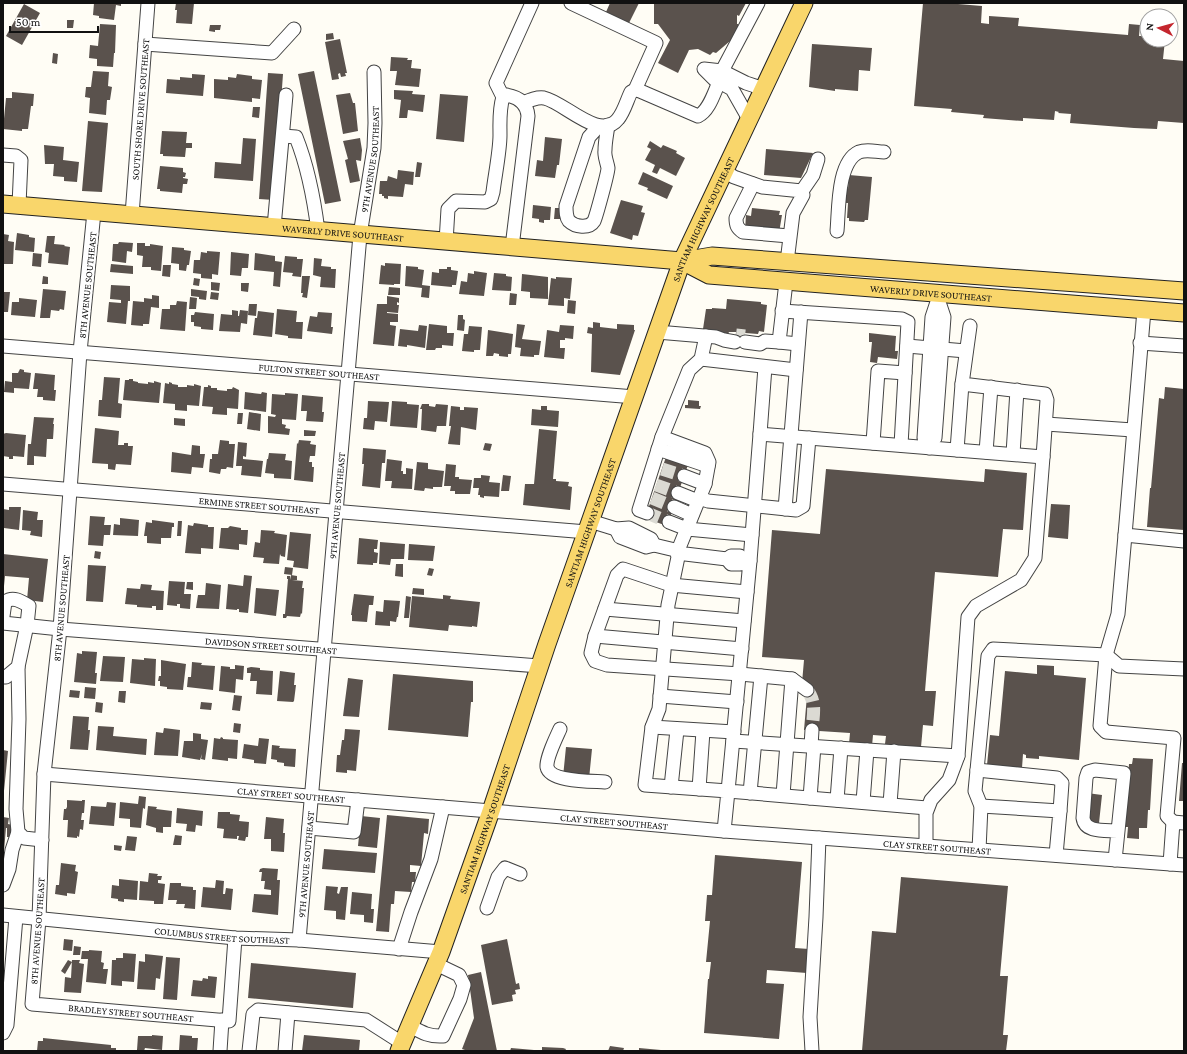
<svg xmlns="http://www.w3.org/2000/svg" width="1187" height="1054" viewBox="0 0 1187 1054" font-family="'Crimson Pro',serif">
	<style>
		.building { fill: #5a524d }
		.lines { fill: none; stroke-linecap: round; stroke-linejoin: round }
		.minor-tunnel { stroke: #dbdad3; stroke-width: 13; stroke-dasharray: 13 6; stroke-linecap: butt }
		.minor-casing { stroke: #444; stroke-width: 15 }
		.major-casing { stroke: #222; stroke-width: 19 }
		.minor { stroke: #fff; stroke-width: 13 }
		.major { stroke: #f9d66b; stroke-width: 17 }
		.labels { text-anchor: middle; stroke-width: 4; stroke-linejoin: round; paint-order: stroke }
		.street-label { font-size: 10px; fill: #111; stroke: #fff }
	</style>
	<rect width="100%" height="100%" fill="#fffdf5"/>
	<path class="building" d="M94 3H121V6L116 5 114 20 99 18V16L93 15Z
		M176 3H194L192 24 176 23 177 10H175Z
		M610 3H639L629 23 606 12Z
		M654 3H746L739 16 737 15V24H738V36L731 43 730 41 716 53 713 52 710 55 698 49 689 50 678 73 658 63 670 40 658 24H654Z
		M923 3H946L982 6 981 23 989 24V16L1019 18 1018 26 1128 35 1129 24 1140 25 1139 36H1147V40H1165L1163 59 1184 61V123L1158 121 1157 129 1134 128 1070 123 1071 114 1058 113 1059 112 1055 111 1054 120 1023 118V121L983 118 984 115 951 112 952 109 914 106Z
		M24 4 40 13 22 45 6 36Z
		M67 20H74L73 28H67Z
		M100 24 116 25 115 53H114L113 67 97 66V59L89 58 90 45 98 46Z
		M210 25H221L220 30H215V32L209 31Z
		M333 33 334 39 326 40V34Z
		M340 39 347 73H345L346 76 341 77 340 73 338 74 339 79 332 80 325 42Z
		M812 44 872 48 870 71 859 70 858 91 835 89V91L809 87Z
		M53 53 58 54 57 64 52 63Z
		M391 57 408 58 407 60H412L411 68 421 69 419 87 395 85 397 71H390Z
		M93 71 109 72 108 86 112 87 110 100H107L106 115 89 113 90 98 85 97 86 87H91Z
		M314 71 341 201 325 204 298 74Z
		M268 73 283 74 274 200 259 199Z
		M192 74 205 75 203 96 166 93 167 79 180 80V77L192 78Z
		M237 74 252 76V79L262 80 260 99 252 98V102L214 98V79L228 80V77L236 78Z
		M394 90 413 91 412 94 425 95 423 112 408 110 407 118H399L401 100 394 99Z
		M12 92 34 94 33 106H31L28 129H22V131L3 129 6 98H12Z
		M350 93 353 103H355L358 131 343 134 336 95Z
		M440 94 468 96 464 142 436 139Z
		M253 107H260L259 118 252 117Z
		M88 121 108 123 102 192 82 191Z
		M162 131 187 132 186 143H192V148H186L185 157 163 156V154H160Z
		M545 137 562 139 559 165H557L555 178 535 176 537 160 543 161Z
		M243 138 256 139 253 181 214 178 215 162 241 164Z
		M360 138 362 150 361 161 356 160 360 181 350 183 345 160 348 159 343 141Z
		M650 141 661 148 663 145 677 151 676 153 685 158 676 176 660 168 657 174 652 172 655 165 645 160 651 149 647 147Z
		M44 145 64 147 63 160 79 162 77 182 64 181V177L53 176 54 164H45Z
		M766 149 813 153 801 178 764 175Z
		M417 162 422 163 420 177H415Z
		M160 166 183 168V172L186 173 185 177H183V178L188 179 187 184H183L182 193 160 191V189H157Z
		M398 170 414 172 413 185 405 184 403 197 388 196V199L384 198V196H382V194H379L380 181H387L388 176 397 179Z
		M643 172 673 186 667 199 647 190 648 188 638 184Z
		M849 175 872 177 868 220H865L864 222 849 221V218H847L848 203H843L844 196 846 197 847 189H848Z
		M621 200 643 206 641 212 645 213 638 236 633 235 632 240 610 233Z
		M533 205 551 207 550 220H544V223L539 222V219L532 218Z
		M555 208H560V219H554Z
		M752 208 780 211 779 215H782L779 233 745 230 746 215 751 216Z
		M17 233 29 235V237L35 238 34 252 15 250Z
		M3 234 9 235 8 241 14 242 13 264H3Z
		M47 236H55L54 244 65 245 64 246 70 247 68 265 48 263 49 253 45 252Z
		M119 242 133 243 132 252 127 251 126 263 112 261 113 244H118Z
		M137 243H145V246H150V244L163 246 161 271 151 270V267H142L143 256 137 255Z
		M172 247 184 248V250L191 251 189 265H187L186 271 179 270V264L171 263Z
		M207 251 220 252 218 275 212 274V279L201 278V274L193 273 194 260H200L201 252 207 253Z
		M231 252 249 254 248 268H242L241 276 230 275Z
		M33 253 42 254 41 267 32 266Z
		M255 253 275 256V261L282 262 280 287 273 286 274 272 254 270Z
		M285 256 297 257V259H303L301 277 292 276 293 273 283 272Z
		M314 258 322 259 321 266 331 267V269H336L335 288 320 287 321 277 313 275Z
		M385 263 401 264 400 284H394V285L379 284 381 265 385 266Z
		M111 264 133 266V274L110 272Z
		M163 265H171L170 277 162 276Z
		M406 266 418 267V269L424 270 422 285 430 286 429 298 421 297 422 288 405 286Z
		M447 267H451V270L458 271 456 285H452V287L431 285 432 272 439 273V269H447Z
		M474 271 487 273 484 296 459 294 461 281 467 282 468 273 474 274Z
		M494 273 506 274V276L512 277 511 291 492 290Z
		M522 274 548 277V299L530 298V292L521 291Z
		M43 276 48 277V284H42Z
		M302 276H310L307 298 302 297 303 293H301Z
		M556 277 572 278 570 299 564 298V306L548 305 551 278 556 279Z
		M194 278 200 279 199 286 193 285Z
		M211 282 220 283 219 291 211 290Z
		M241 283H249L248 292 241 291Z
		M111 285 130 286V301H128L126 324 107 322 109 302 121 303V300L110 299Z
		M389 287 400 288V295H388Z
		M43 289 66 291 64 310 60 309 59 311 51 310 50 318H40Z
		M191 289 207 291 206 300 199 299V297L191 296Z
		M3 292H10L8 312H3Z
		M211 292 219 293 218 300 210 299Z
		M510 293 517 294 516 305H509Z
		M152 295 159 296V308L151 307 149 324H143V326L131 325 133 301 144 302V298L152 299Z
		M387 296 399 298V303L397 302V305H399L398 313 387 312V313L398 314V322H390V325L396 326 394 346 373 344 377 304H387Z
		M190 297 197 298 196 309H189Z
		M19 298 37 300 35 317 11 315 12 302H19Z
		M727 299 761 302V304L767 305 764 332 759 331 758 334 745 333 744 347 735 346 736 332H729L728 334 719 333V331L703 329 706 309H712V308L726 309Z
		M568 300 576 301 575 314 567 313Z
		M177 301 187 302 185 331 160 329 162 309H170V305H176Z
		M249 304H257L256 316 248 315Z
		M277 309 297 311 296 322H303L302 339 288 338V336L275 334Z
		M232 310 238 311V316H239L240 310 248 311 247 324 241 323 240 332 219 331 221 314 232 315Z
		M258 311 274 313 272 337 253 335 255 318H257Z
		M195 312 214 314 213 330 201 329V327L194 326V322H191V315H194Z
		M318 312 332 313 331 327H333L332 334 307 331 310 316 317 317Z
		M458 315H463V319L465 320 464 331 457 330Z
		M593 322 600 323V327L617 329V324L634 325V330H635L620 375 591 372 592 334 587 333 588 327 593 328Z
		M429 324 447 326V333H454L453 346 442 345V348H436L435 350H426Z
		M517 324 525 325 522 339 541 341 539 355H534V357L520 356 521 348 515 347Z
		M419 325 427 326 425 348 407 345V347L398 346 400 329 418 331Z
		M560 325 574 326 573 339 565 338V340H560V348H565L564 359 544 357 547 330 559 332Z
		M469 326 482 327 480 350H474V352L462 351 464 334H468Z
		M488 330 513 334 511 354H508V357L499 356V354L494 353 493 356H486Z
		M869 333 896 336 895 351H898L897 359 878 357 877 363 870 362 872 342H869Z
		M20 369 24 370V372L31 373 29 389 14 388V393L4 392 5 381 12 382V373H18Z
		M35 373 55 375 54 390H56L55 401 43 400V397H37L38 389H33Z
		M104 377 120 378 118 403 122 404 121 418 98 416 99 400H102Z
		M129 379H133V381L138 382V383L148 384V382L154 383V381L161 383 159 403 123 400 125 380H129Z
		M169 382 172 383V384L178 385V387H187V385L194 386V384L201 386 199 406 187 405V411L175 410V404L163 403 165 383 169 384Z
		M208 385 211 386V388H217V390L227 391V389H232L233 387 239 390 238 409 227 408V415L212 414 213 407 202 406 204 387H208Z
		M1165 387 1184 389V530L1147 527 1150 488H1151L1159 398 1164 399Z
		M245 392 261 394 262 392 267 393 266 412 244 409Z
		M285 393 298 394 296 420 282 419V424L286 425 285 428 290 429 289 435 268 433V416L275 417 276 415 271 414 272 394 285 395Z
		M302 395 323 397 322 412H324L323 422 306 421 307 411H301Z
		M688 400 699 401V406H701L700 409 685 408V405H688Z
		M368 401 389 402 387 422 375 421 374 430 363 429 364 418H367Z
		M392 401 407 402V404L419 405 417 428 390 426Z
		M422 404H429V406L435 407 436 404 448 405 446 426H437L436 432 421 430 422 409H420Z
		M451 406 460 407V410H464V407L478 408 476 430 461 427 460 445 448 444 451 426H449Z
		M541 406H547V410L559 411 558 427 531 425 532 409 541 410Z
		M249 412 261 414 260 431 247 429Z
		M238 413H243L242 424H237Z
		M34 417 54 418 53 424H54L53 439H47L46 457 34 456V465H27L28 444H31Z
		M174 418 185 419V426L174 425Z
		M95 428 119 431 118 445H124V443H128V446H133L131 465 116 464 115 470 108 469V464L92 463Z
		M539 429 557 431 553 479H556V481L569 482 568 486 572 487 570 510 523 505 525 484H534Z
		M304 430 316 431 315 436H304Z
		M6 433 26 435 24 457 13 456V459H9V457L3 456V434Z
		M220 440 229 441V444H235L233 468 227 467 226 469H221L220 474 209 472 210 459H212V454H218Z
		M299 440 311 441 310 444 316 445 315 456H310L309 462H312V467H314L313 482 294 480 297 443 298 444Z
		M238 442 247 443 246 457 243 456V459L263 461 261 477 241 475 242 466H236Z
		M485 443 492 444 490 451 483 450Z
		M192 445 200 446V454H205L203 468 192 467 191 474 171 472 172 452 191 455Z
		M363 448 386 450 385 463H382L380 488 362 486 364 464H362Z
		M269 453 286 454 285 460 292 461 291 479 274 478V474L265 473 267 459H268Z
		M667 454 689 462 676 499 680 500 678 505 675 504 667 526 645 518Z
		M387 459 402 461 401 471H403V474H406V468L413 469 412 489 391 488 392 481H385Z
		M417 462 428 463V469L444 471 442 487H433V489L425 488 424 491 414 490Z
		M446 464 456 465 455 477H459V479L472 480 470 494H455V491H450L451 486H444Z
		M826 469 984 482 985 469 1027 473 1023 530 1003 529 998 577 935 572 925 691H936L933 726 923 725 921 747 885 744 886 736 873 735 872 746 849 744 850 733 804 730 808 684 802 683 804 660 762 657 772 530 820 534Z
		M481 475 490 476 489 482 500 483 499 497 484 496V498L480 497V495H478L479 488H473L474 478H481Z
		M503 475 511 476 509 491H501Z
		M1051 504 1070 505 1068 539 1048 537Z
		M9 507H21L19 530 4 528 3 509 9 510Z
		M23 510 38 512 37 520H43L42 537 30 535 31 531 22 530Z
		M90 516 105 517 104 525H111L110 535H104L103 546 88 545Z
		M120 518 139 520 138 536 113 535 114 524 120 525Z
		M152 520 174 523V527H172L171 538H161V544L147 543V536H144L146 522 152 523Z
		M178 521H182L181 536H177Z
		M194 523 208 525V527H214L213 549 201 548V554L185 553 188 525 193 526Z
		M230 526 241 528V530H248L247 545 239 544V550L219 548 221 528H228Z
		M261 530 275 531 274 533 287 535 285 557 281 556 280 554 279 564 263 563 264 558 253 557 255 542 260 543Z
		M290 532 311 534 308 569 293 567 294 561 287 560Z
		M359 538 378 540 377 549H374V552L378 553 377 563H373V565L357 564Z
		M380 542 405 544 404 559H391L390 565 379 564Z
		M409 544 435 546 433 561 408 560Z
		M95 551 101 552 100 559 94 558Z
		M3 554 48 559 43 602 27 600 29 578 5 576 4 586H3Z
		M396 564H403V577L395 576Z
		M88 565 106 566 103 602 86 601Z
		M285 567 293 568 292 575 284 574Z
		M429 568 434 569 432 576 427 575Z
		M244 575 252 576 248 613 239 612V609H237V610L226 609 228 584 243 586Z
		M291 575 297 576V580H292L303 581 302 588H304L302 614 301 613 300 617 287 616 286 618H283V614H285L288 579H287V576H290V580Z
		M169 581 185 582 184 594H191L190 609 180 608V604H177V606L167 605Z
		M187 582H193V590L186 589Z
		M206 583 221 585 219 609 196 608 198 595H205Z
		M141 584 152 585 151 590 164 591 163 610H156V606H152V608L137 607V605L125 604 127 588 140 589Z
		M256 588 279 590 276 616 254 613Z
		M413 588 424 589V595L412 594Z
		M354 594 374 596 373 605H369L367 622 352 621V615H351Z
		M443 595 451 596 450 599 480 602 477 627 472 626V627L449 625 448 631 409 627 412 596 443 599Z
		M406 596 411 597 409 618H404Z
		M384 600 400 601 398 617H397L396 622 390 621V626L375 625 376 611 383 612Z
		M82 651 97 652 95 673H97L96 684 74 682 77 653 82 654Z
		M103 656 125 657 123 682 100 681Z
		M144 658 156 659 155 686 130 683 132 659 144 660Z
		M161 660 186 664 183 690 167 689V687L160 686V681H158L159 676H161Z
		M192 662 202 663 201 665 215 666 213 690 187 687 188 677H191Z
		M235 665 244 666 243 680 236 679 235 693 219 691 221 666 230 667V669H235Z
		M1037 665 1054 666V675L1086 678 1079 760 1039 756V759L1026 758V755L1023 754 1022 768 987 765 990 735 999 736 1005 671 1037 674Z
		M251 667 260 668V670L273 671 272 695 256 694 257 681H250L251 673H247V668Z
		M280 671 295 673 294 685H296L294 701 293 702 277 701Z
		M393 674 473 681V702H471L468 737 388 730Z
		M348 678 363 680 359 717 343 716Z
		M85 687 96 688 95 699 84 698Z
		M70 690 80 691 79 698 69 697Z
		M119 691H126L125 703 118 702Z
		M234 695 242 696 240 711 232 710Z
		M96 702 103 703 102 713 95 712Z
		M201 702 212 703 211 710 200 709Z
		M73 716 89 717 88 730H90L88 750 70 749Z
		M234 723 241 724 240 733 233 732Z
		M98 726 114 727 113 736 147 739 146 755 96 750Z
		M164 728 180 730 178 756 154 755 156 732 163 733Z
		M345 729 360 730 356 771 347 770V773L336 772 337 755H340L342 740H344Z
		M193 733 201 734V739L208 740 205 760 201 759 202 754 200 760 182 757 184 741H193Z
		M221 737 223 738V739L238 740 237 759 228 758V761L212 759 214 738 220 739Z
		M259 738 269 739 266 764 254 763V760L242 758 244 744 258 746Z
		M272 745 280 746 279 748 296 749 295 767 284 766V763L277 762V760L271 759Z
		M566 747 592 749 589 779 563 777Z
		M3 750 8 751 4 791H3Z
		M1133 758 1153 759 1150 810H1148L1147 828H1139V839L1127 838 1128 827H1124L1129 764H1132Z
		M1182 763H1184V801H1179Z
		M1087 793 1102 795 1099 823 1084 821Z
		M139 796 146 797 145 809 143 808 141 828 130 827V819L119 818 120 802 138 804Z
		M67 800 82 801V800H85L84 813H82L81 820H84L83 830 80 829 79 837 77 836V838L67 837 68 820H63L64 809H66L67 807Z
		M107 802 116 803 114 826 89 824 91 806 106 807Z
		M148 806 157 807 156 809 172 811 171 827H163V833L156 832V828L146 825Z
		M177 808 203 811 202 826 196 825 195 832 186 831 187 824 176 823Z
		M218 812H230V814L240 815 239 821 249 822 248 837H246L245 841 238 840 239 836H237V839L223 838 224 829 217 828Z
		M387 815 429 819 428 834 424 833 421 866 410 865V872H416L415 882H412L411 892 395 891 394 904H391L389 932 376 931Z
		M361 816 380 818 377 848 358 846Z
		M3 817 9 818 8 824 13 825 12 837H7V828H6L4 851 3 850Z
		M266 817 284 819 283 833H285L284 852 271 851V839H264Z
		M175 835 182 836 181 845H173Z
		M127 836 137 837 135 851 125 850Z
		M114 845 122 846 121 851 114 850Z
		M324 849 377 853 375 873 322 869Z
		M715 855 802 862 795 948 809 949 807 973 767 970 766 983 784 984 779 1039 704 1033 708 979H709L711 962H706L710 921H705L707 895H712Z
		M61 863 76 865 75 871 78 872 75 894 67 893V896L55 894 56 885H59Z
		M263 868 278 869 277 880H280L278 915 252 912 254 894 271 895V890L264 889 265 881H261L262 872H259L260 869Z
		M149 873 158 874 157 876H162L161 880H158V883L165 884 163 904H154V901L139 900 140 881 148 882Z
		M901 877 1008 886 1000 976H1008L1003 1035H1008L1006 1051H862L872 931 896 933Z
		M119 879 138 881 137 900 124 899V902L118 901V899L111 898 112 885 119 886Z
		M216 880 224 881 223 894H225L226 888 233 889 231 910 201 907 203 887 215 888Z
		M170 883H181V886L193 887V890H196L195 909 184 908 185 904H176L177 900H168Z
		M326 886 338 887 337 893 339 894 341 887H348L345 920 336 919V911L324 910Z
		M352 892 372 894 371 909H374L373 923 364 922V915L350 914Z
		M64 939 73 940 72 951 63 950Z
		M507 939 516 984 519 983 520 989 515 990 516 994 512 995 513 1001 492 1005 481 945Z
		M74 946 81 947 80 955H73Z
		M89 950 102 951 101 962 104 963 103 969H108L106 984 86 982 88 959H81L82 951H89Z
		M123 953 136 954 134 982 122 981V986L111 985 112 960H116V958H123Z
		M145 954 163 956 160 979 156 978 155 990 137 989 139 961 145 962Z
		M166 957 180 958 177 1000 163 999Z
		M68 960 72 962 65 974 61 971Z
		M72 960H80L79 963 84 964 81 993 64 992 65 977 71 978Z
		M251 963 356 973 353 1008 248 998Z
		M481 972 497 1051H468L462 1049 474 1018 468 975Z
		M208 976 217 977 215 998 191 996 193 980 202 981 203 978 208 979Z
		M152 1035 163 1036 162 1050 145 1048 144 1051 137 1050 138 1036H152Z
		M180 1035 192 1036V1038H198L197 1051H179Z
		M304 1035 360 1040 359 1051H302Z
		M43 1038 111 1045V1048H116V1051H37L38 1041H43Z
		M610 1046 624 1048 623 1051H608Z
		M542 1047 563 1048 566 1049 565 1051H542Z
		M511 1048 534 1050V1051H510Z
		M639 1048 661 1050V1051H639Z"/>
	<g class="lines">
		<path class="minor-tunnel" d="M736 335 745 336
			M662 469 684 476
			M656 485 678 493
			M652 498 674 507
			M647 513 669 522
			M807 690C817 702 813 716 812 730"/>
		<defs>
			<g id="minor">
				<path d="M571 3 656 43 635 90"/>
				<path d="M145 44 272 53 294 29"/>
				<path d="M722 71 758 3"/>
				<path d="M503 97 496 83 532 3"/>
				<path d="M523 103C530 100 537 97 544 98 564 102 600 142 618 119 624 112 627 100 631 92L635 90 640 91 698 116C709 111 714 93 719 82"/>
				<path d="M749 119 732 89 714 79 704 69 722 71 746 83 764 89"/>
				<path d="M599 126 589 137 566 206C566 212 566 217 569 221 575 227 589 229 594 221 596 217 608 173 608 168 607 162 604 156 605 150 605 142 607 133 608 125"/>
				<path d="M283 136 296 137C308 167 314 199 318 231"/>
				<path d="M3 155 16 156 21 160 19 205"/>
				<path d="M724 171 734 177 762 187 802 191 803 195 793 213 787 262"/>
				<path d="M753 184 736 218C736 225 737 228 743 232L789 236"/>
				<path d="M802 191 813 175 818 159"/>
				<path id="s1" d="M94 212 80 352 60 629 44 774 39 919 32 1004 229 1021 235 938"/>
				<path id="s2" d="M132 215 148 3"/>
				<path d="M274 227 286 95"/>
				<path d="M837 231C839 210 837 162 859 152 867 149 877 152 884 152"/>
				<path d="M446 242 448 209 456 201 485 202 491 199 493 192C495 175 500 151 500 135 500 122 499 110 503 97L506 95C518 97 527 103 528 116L512 247"/>
				<path d="M786 282 779 342 798 344"/>
				<path d="M1144 310 1125 535 1184 541"/>
				<path d="M782 311 902 319 908 322 901 445"/>
				<path d="M970 326 962 384 1045 394 1047 400 1043 457"/>
				<path d="M657 332 716 337 724 340 735 342"/>
				<path d="M706 336 701 359 689 370 662 437 705 453 709 462 705 484 677 553 727 559"/>
				<path d="M745 342 760 344 765 341 779 342"/>
				<path d="M1140 343 1184 346"/>
				<path id="s3" d="M3 346 635 397"/>
				<path d="M907 346 966 351"/>
				<path d="M701 359 796 370"/>
				<path d="M765 367 760 434 1043 457 1035 558 1021 580 976 606 968 617 958 756 949 780 931 800 926 813V846"/>
				<path d="M1046 424 1133 430"/>
				<path d="M873 443 878 371 905 373"/>
				<path d="M929 448 930 443 935 438 944 317 938 299 932 317 924 438 930 443"/>
				<path d="M658 449 708 466"/>
				<path d="M957 450 962 384"/>
				<path d="M986 452 991 387"/>
				<path d="M1013 454 1017 390"/>
				<path d="M684 476 705 484"/>
				<path id="s4" d="M3 484 587 532"/>
				<path d="M678 493 698 501"/>
				<path d="M699 498 708 501 796 510 803 506 809 438"/>
				<path d="M674 507 692 515"/>
				<path d="M785 509 801 312"/>
				<path d="M647 513 639 510 662 437"/>
				<path d="M590 521 616 529 629 528 651 539 654 545"/>
				<path d="M669 522 687 529 752 535"/>
				<path d="M616 529 620 537 646 547 654 545 675 550 677 553 678 557 668 605 659 709 652 727 645 785 728 791 724 831"/>
				<path d="M1125 535 1118 614 1106 655 1100 726 1106 732 1174 738 1167 816 1173 822"/>
				<path d="M743 560 740 564H731L727 559 731 556H740L743 560 750 561 728 791 927 808"/>
				<path d="M750 561 760 434"/>
				<path d="M747 592 671 585 623 569 617 575 595 636 591 653 595 661 607 665 740 674 792 679 783 795"/>
				<path d="M605 609 744 621"/>
				<path d="M3 616 5 602C13 596 21 601 29 606L27 625 18 667 6 677H3"/>
				<path id="s5" d="M3 623 60 629 539 666"/>
				<path d="M595 636 742 649"/>
				<path d="M18 667 19 719 16 809 18 832 24 838 42 840"/>
				<path d="M792 679 807 690"/>
				<path d="M660 696 737 702"/>
				<path d="M652 727 734 732"/>
				<path d="M560 729C556 738 546 758 547 767 550 782 592 781 605 782"/>
				<path d="M733 741 958 756"/>
				<path d="M811 746 812 730"/>
				<path d="M977 770 1057 778 1062 783 1060 811"/>
				<path id="s6" d="M44 774 623 822 724 831 1184 865"/>
				<path d="M671 787 677 730"/>
				<path d="M699 789 703 731"/>
				<path d="M750 793 761 676"/>
				<path d="M810 798 814 746"/>
				<path d="M837 800 841 748"/>
				<path d="M863 802 867 750"/>
				<path d="M890 804 894 751"/>
				<path d="M981 806 1060 811 1056 855"/>
				<path d="M309 828 354 832 358 800"/>
				<path d="M979 850 981 806 975 791 988 656 993 649 1106 655 1119 666 1184 669"/>
				<path d="M1115 860 1124 773 1095 770 1088 772 1086 778 1083 818C1085 833 1105 830 1118 831"/>
				<path d="M1170 864 1173 822 1184 823"/>
				<path d="M3 885 9 869 12 850 18 832"/>
				<path d="M487 908 498 877 505 868 520 874"/>
				<path id="s7" d="M3 915 235 938 299 940 441 952"/>
				<path id="s8" d="M299 940 360 235 374 148 375 123 374 72"/>
				<path d="M399 949 411 912 431 859 443 807"/>
				<path d="M410 1026C421 1032 429 1037 443 1036L460 999 464 985 459 975 436 964"/>
				<path d="M3 1033 7 1025 16 917"/>
				<path d="M220 1051 222 1020"/>
				<path d="M249 1051 253 1014 258 1010 366 1020 402 1043"/>
				<path d="M285 1051 288 1013"/>
				<path d="M812 1051 810 1017 816 917 819 838"/>
			</g>
			<g id="major">
				<path id="s9" d="M3 204 682 261 712 256 1184 291"/>
				<path id="s10" d="M682 261 709 275 1184 313"/>
				<path id="s11" d="M399 1051 441 952 491 811 547 644 682 261 804 3"/>
			</g>
		</defs>
		<use href="#minor" class="minor-casing"/>
		<use href="#major" class="major-casing"/>
		<use href="#minor" class="minor"/>
		<use href="#major" class="major"/>
	</g>
	<g class="labels">
		<g class="street-label">
			<text dy="4" stroke="none"><textPath href="#s2" startOffset="106">SOUTH SHORE DRIVE SOUTHEAST</textPath></text>
			<text dy="4" stroke="none"><textPath href="#s8" startOffset="784">9TH AVENUE SOUTHEAST</textPath></text>
			<text dy="4" stroke="none"><textPath href="#s11" startOffset="886">SANTIAM HIGHWAY SOUTHEAST</textPath></text>
			<text dy="4" stroke="none"><textPath href="#s9" startOffset="341">WAVERLY DRIVE SOUTHEAST</textPath></text>
			<text transform="translate(87 285) rotate(-84)" y="4">8TH AVENUE SOUTHEAST</text>
			<text dy="4" stroke="none"><textPath href="#s10" startOffset="253">WAVERLY DRIVE SOUTHEAST</textPath></text>
			<text dy="4" stroke="none"><textPath href="#s3" startOffset="317">FULTON STREET SOUTHEAST</textPath></text>
			<text dy="4" stroke="none"><textPath href="#s4" startOffset="257">ERMINE STREET SOUTHEAST</textPath></text>
			<text dy="4" stroke="none"><textPath href="#s8" startOffset="436">9TH AVENUE SOUTHEAST</textPath></text>
			<text dy="4" stroke="none"><textPath href="#s11" startOffset="562">SANTIAM HIGHWAY SOUTHEAST</textPath></text>
			<text transform="translate(61 608) rotate(-85)" y="4">8TH AVENUE SOUTHEAST</text>
			<text dy="4" stroke="none"><textPath href="#s5" startOffset="269">DAVIDSON STREET SOUTHEAST</textPath></text>
			<text dy="4" stroke="none"><textPath href="#s6" startOffset="248">CLAY STREET SOUTHEAST</textPath></text>
			<text dy="4" stroke="none"><textPath href="#s6" startOffset="572">CLAY STREET SOUTHEAST</textPath></text>
			<text dy="4" stroke="none"><textPath href="#s11" startOffset="238">SANTIAM HIGHWAY SOUTHEAST</textPath></text>
			<text dy="4" stroke="none"><textPath href="#s6" startOffset="896">CLAY STREET SOUTHEAST</textPath></text>
			<text dy="4" stroke="none"><textPath href="#s8" startOffset="76">9TH AVENUE SOUTHEAST</textPath></text>
			<text transform="translate(37 931) rotate(-86)" y="4">8TH AVENUE SOUTHEAST</text>
			<text dy="4" stroke="none"><textPath href="#s7" startOffset="220">COLUMBUS STREET SOUTHEAST</textPath></text>
			<text dy="4" stroke="none"><textPath href="#s1" startOffset="894">BRADLEY STREET SOUTHEAST</textPath></text>
		</g>
	</g>
	<rect width="1187" height="1054" fill="none" stroke="#111111" stroke-width="8"/>
	<g transform="translate(1159 28) rotate(276)"><circle r="19" fill="#ffffff" stroke="#a0a0a0"/>
	<path d="M0-3L7 15L0 10L-7 15Z" fill="#c4262e"/>
	<text y="-6" font-size="11" font-weight="bold" text-anchor="middle" fill="#111111">N</text>
	</g>
	<path d="M10 26v6h88v-6" fill="none" stroke="#111111" stroke-width="2"/>
	<text x="16" y="26" font-size="12" fill="#111111" stroke="#ffffff" stroke-width="3" paint-order="stroke">50 m</text>
</svg>
